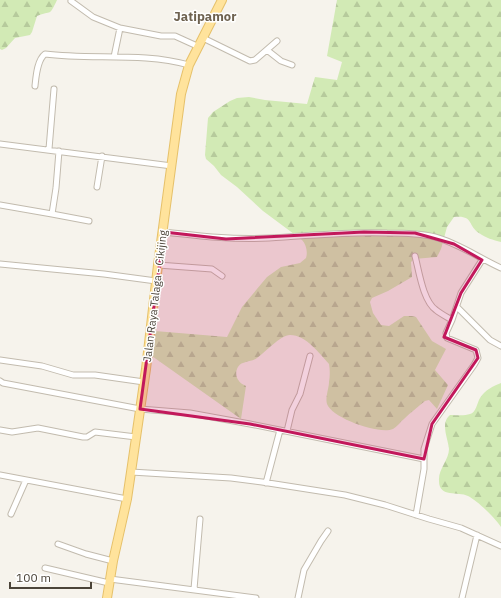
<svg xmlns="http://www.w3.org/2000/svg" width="501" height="598" viewBox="0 0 501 598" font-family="'IBM Plex Sans',sans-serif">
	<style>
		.forest { fill: url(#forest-firs) }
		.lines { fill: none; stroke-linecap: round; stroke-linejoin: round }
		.minor-casing { stroke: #c2bbae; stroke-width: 7 }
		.primary-casing { stroke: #e6c16a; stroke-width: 10 }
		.minor { stroke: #fff; stroke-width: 5 }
		.primary { stroke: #ffe39c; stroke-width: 8 }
		.marked { fill: #c2185b; fill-opacity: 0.2; stroke: #c2185b; stroke-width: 3; stroke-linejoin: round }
		.labels { text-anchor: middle; stroke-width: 3; stroke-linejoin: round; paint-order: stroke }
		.street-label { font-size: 11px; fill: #4b4439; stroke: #fff }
		.quarter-label { font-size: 13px; font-weight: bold; fill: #6e6250; stroke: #fff }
	</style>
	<defs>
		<pattern id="forest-firs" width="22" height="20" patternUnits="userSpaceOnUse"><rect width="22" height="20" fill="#d2eab5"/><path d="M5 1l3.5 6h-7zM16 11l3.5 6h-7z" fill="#b6ca9c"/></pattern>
	</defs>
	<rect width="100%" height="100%" fill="#f6f3ec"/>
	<path class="forest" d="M0 0H57C49 17 52 10 37 16L32 32 30 35 15 38 6 48 2 50 0 49Z
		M337 0H501V242C493 240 486 238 479 233 467 225 474 215 454 217L447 227 441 249 437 257 414 259 411 262 412 277 388 291 372 298 370 302 373 313 381 325 389 326 404 316H412L416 317 432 341 446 349 435 370 448 385 437 409 429 400 425 401C418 407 411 412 404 419 400 422 397 427 393 429 379 435 332 418 327 404 325 398 329 388 329 382 330 376 330 370 329 364 319 353 306 335 290 335 285 335 280 339 276 342 269 347 264 353 257 358 253 361 247 361 243 363 236 365 234 376 239 381 240 383 244 385 246 386L241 419 149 354 155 331 227 337 242 307 267 277 281 267 300 263 306 258C308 252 306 244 302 240L263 211 237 187 221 175 214 166 206 159 205 155 208 118 213 112 230 101 237 98 249 97 265 100 307 104 315 77 337 80 342 62 327 56Z
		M501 383V527C495 518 478 501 468 496 458 491 439 498 439 481 438 469 449 460 449 449 448 438 440 423 450 415 456 415 465 416 470 414 476 413 477 403 480 398 485 390 493 386 501 383Z"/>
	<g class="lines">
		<defs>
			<path id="minor" d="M71 1 93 17 120 28 161 36H175L197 46
				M203 38 250 61 255 60 277 41
				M267 50 281 61 292 65
				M114 57 120 28
				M35 86C36 77 37 60 45 54 92 60 142 52 189 65
				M0 144 172 166
				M49 149 54 89
				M97 187 102 156
				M0 205 52 214 56 188 59 151
				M52 214 89 221
				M164 232C199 236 234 240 269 238 309 236 348 231 387 233 403 233 419 233 435 237 458 243 479 258 501 268
				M415 256C419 271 423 301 436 310 441 314 447 317 452 320L446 333 447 338 476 350 478 358 474 365 432 424 424 449V459
				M0 264 104 274 156 281
				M158 265 212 269 222 276
				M457 307 490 340 501 346
				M452 320 461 293 482 260
				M0 360 42 366 73 375H95L144 382
				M0 381 3 383 140 409 190 413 250 424 424 459V469L416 515
				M0 430 12 432 38 428 83 437H87L95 432 136 437
				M287 431 292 410 300 394 310 356
				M131 472 231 478 262 482 345 495 385 505 429 519 461 528 501 546
				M0 475 127 499
				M266 483 280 430
				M11 514 26 480
				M58 544 86 554 113 561
				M45 568 109 583
				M110 579 256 598
				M194 589 200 519
				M298 598 304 570 321 541 328 531
				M462 598 477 535"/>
			<path id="primary" d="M107 598 113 561 127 499 131 472 146 369 158 265 181 94 189 65 222 0"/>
		</defs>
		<use href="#minor" class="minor-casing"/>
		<use href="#primary" class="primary-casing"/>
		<use href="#minor" class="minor"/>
		<use href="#primary" class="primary"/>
	</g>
	<path class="marked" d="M164 232 226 239 364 232 415 233 454 244 482 260 461 293 444 337 476 350 478 358 432 424 424 459 250 424 140 409Z"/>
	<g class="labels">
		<g class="street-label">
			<text transform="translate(155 296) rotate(-83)" y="4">Jalan Raya Talaga - Cikijing</text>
		</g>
		<g class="quarter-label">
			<text x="205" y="21">Jatipamor</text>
		</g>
	</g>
	<path d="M10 582v6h81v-6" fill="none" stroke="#4b4439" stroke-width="2"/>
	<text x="16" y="582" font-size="12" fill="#4b4439" stroke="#ffffff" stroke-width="3" paint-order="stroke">100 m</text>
</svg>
